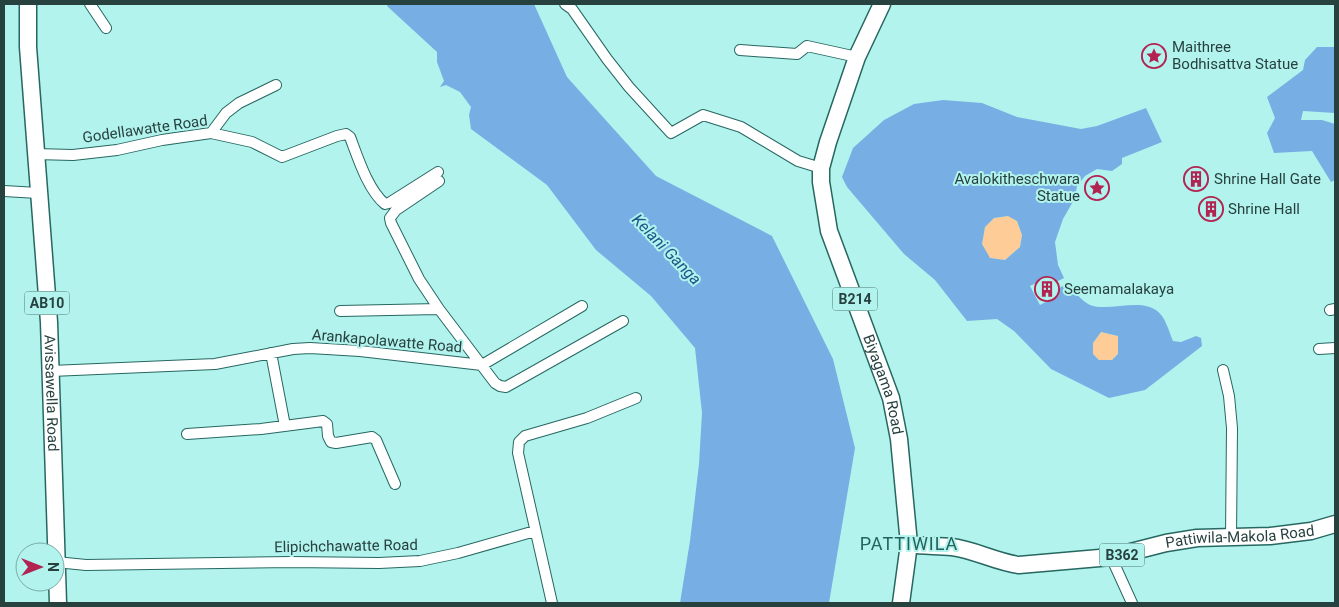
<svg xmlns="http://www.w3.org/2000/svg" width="1339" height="607" viewBox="0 0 1339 607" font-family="Roboto,sans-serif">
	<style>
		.green { fill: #fdcc97 }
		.water { fill: #77afe4; fill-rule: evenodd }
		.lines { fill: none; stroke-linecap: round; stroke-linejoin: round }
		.street-casing { stroke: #276762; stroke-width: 12 }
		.primary-casing { stroke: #276762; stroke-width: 19 }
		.street { stroke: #fff; stroke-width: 10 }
		.primary { stroke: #fff; stroke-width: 16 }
		.labels { text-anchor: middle; stroke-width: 4; stroke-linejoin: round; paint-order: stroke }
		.shield { fill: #b2f3ed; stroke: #517673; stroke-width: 1 }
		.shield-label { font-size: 14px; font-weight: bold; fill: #27413f }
		.poi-label { font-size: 15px; fill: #27413f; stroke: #b2f3ed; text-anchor: start }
		.street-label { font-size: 15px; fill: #27413f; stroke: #b2f3ed }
		.water-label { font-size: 16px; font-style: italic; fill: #1b5789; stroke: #b2f3ed }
		.quarter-label { font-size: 18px; letter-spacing: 1px; fill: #22635e; stroke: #b2f3ed }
	</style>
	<rect width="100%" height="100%" fill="#b2f3ed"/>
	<path class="green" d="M1009 216 1017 221 1022 235 1020 247 1005 260 989 258 982 244 985 227 994 218Z
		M1101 332 1118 336V354L1112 360H1099L1093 354V343Z"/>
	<path class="water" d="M388 4H534L567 77 656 176 772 236 833 359 855 448 829 603H680L690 541 699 464 702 413 695 348 651 296 596 250 547 185 471 129 469 115 471 107 460 92 446 85 440 87 444 81 437 62V52L387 6Z
		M1317 47H1335V113L1303 111 1301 120H1322L1335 124V180L1331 182 1312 151 1274 153 1267 133 1275 118 1267 97 1303 70 1305 60Z
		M943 100 982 103 1017 117 1081 129 1097 126 1146 108 1162 142 1122 158V164L1112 171 1097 169 1085 176 1077 186 1075 198 1063 219 1055 242 1058 265 1064 278 1054 283 1050 276 1030 286 1040 305 1059 295 1056 290 1066 284C1073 290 1082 301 1090 305 1112 313 1146 294 1162 316 1167 323 1170 334 1173 341L1181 342 1196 336 1201 338 1202 346 1145 390 1109 398 1051 369 1014 331 997 319 967 321 935 280 904 254 847 187 842 177 853 148 884 120 914 104ZM1008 216 1017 221 1022 235 1020 247 1005 260 990 258 982 244 985 227 994 218ZM1101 332 1118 336V354L1112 360H1099L1093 354V343Z"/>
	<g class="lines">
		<defs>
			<path id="street" d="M90 4 106 28
				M565 4 572 9 607 59 629 87 671 133 703 115 741 127 798 161 821 168
				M740 50 797 54 807 46 857 57
				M211 133 226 113 239 103 276 85
				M35 154 73 155 117 150 162 140 211 133 252 142 282 157 337 136 346 134 350 137C358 158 368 190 385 204L389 203 438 172
				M439 181 396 210 390 218 391 223 419 279 439 309 495 383 500 386 506 387 623 321
				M4 191 38 193
				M1330 310 1335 309
				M340 311 439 309
				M1319 349 1335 348
				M271 353 285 426
				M482 365 582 306
				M1223 370 1229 396 1232 428 1231 537
				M51 371 215 364 293 349 310 348 360 351 482 365
				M187 434 261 429 323 421 327 424 328 436 331 442 336 443 372 437 376 440 395 484
				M1111 557 1132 603
				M56 562 86 565 151 564 291 562 379 563 420 561 458 553 535 531
				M552 603 518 453 519 442 525 436 587 418 636 398"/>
			<g id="primary">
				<path id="s1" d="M28 4V47L49 322 58 603"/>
				<path id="s2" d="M882 4 857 57 828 142 821 168V182L829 231 891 398 899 439 909 544 901 603"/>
				<path id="s3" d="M909 544C924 547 937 545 952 547 975 550 996 562 1019 565L1111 557 1166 543 1197 538 1270 536 1311 531 1335 524"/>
			</g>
		</defs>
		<use href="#street" class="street-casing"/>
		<use href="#primary" class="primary-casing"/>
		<use href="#street" class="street"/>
		<use href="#primary" class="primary"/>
	</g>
	<defs>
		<symbol id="sight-ring" viewBox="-11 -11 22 22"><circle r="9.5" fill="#b2f3ed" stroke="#b32351" stroke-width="1.5"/><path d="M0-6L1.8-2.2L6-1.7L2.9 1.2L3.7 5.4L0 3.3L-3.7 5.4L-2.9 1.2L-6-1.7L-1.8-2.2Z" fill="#b32351"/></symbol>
		<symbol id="building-ring" viewBox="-11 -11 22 22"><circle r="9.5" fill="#b2f3ed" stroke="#b32351" stroke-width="1.5"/><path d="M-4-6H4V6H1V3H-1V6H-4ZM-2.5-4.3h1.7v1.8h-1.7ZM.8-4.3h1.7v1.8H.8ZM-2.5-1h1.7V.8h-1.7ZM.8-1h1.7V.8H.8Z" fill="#b32351"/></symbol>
	</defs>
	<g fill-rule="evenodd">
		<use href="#sight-ring" x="1140" y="42" width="28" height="28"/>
		<use href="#building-ring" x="1182" y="165" width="28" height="28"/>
		<use href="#sight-ring" x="1083" y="174" width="28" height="28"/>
		<use href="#building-ring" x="1197" y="195" width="28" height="28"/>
		<use href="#building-ring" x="1033" y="275" width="28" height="28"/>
	</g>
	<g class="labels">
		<g class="shield">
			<rect x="832.5" y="287.5" width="45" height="23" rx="4"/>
			<rect x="24.5" y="291.5" width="45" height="23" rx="4"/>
			<rect x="1099.5" y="543.5" width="45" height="23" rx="4"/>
		</g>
		<g class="shield-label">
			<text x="855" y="304">B214</text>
			<text x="47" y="308">AB10</text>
			<text x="1122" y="560">B362</text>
		</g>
		<g class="poi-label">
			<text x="1172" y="52">Maithree<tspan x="1172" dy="17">Bodhisattva Statue</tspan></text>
			<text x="1080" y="184" text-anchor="end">Avalokitheschwara<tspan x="1080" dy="17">Statue</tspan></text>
			<text x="1214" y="184">Shrine Hall Gate</text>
			<text x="1228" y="214">Shrine Hall</text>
			<text x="1064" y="294">Seemamalakaya</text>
		</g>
		<g class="street-label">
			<text transform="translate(145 129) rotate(-8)" y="5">Godellawatte Road</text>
			<text transform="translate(387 341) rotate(5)" y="5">Arankapolawatte Road</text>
			<text dy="5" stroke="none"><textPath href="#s2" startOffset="402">Biyagama Road</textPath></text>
			<text dy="5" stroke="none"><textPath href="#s1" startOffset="390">Avissawella Road</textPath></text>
			<text dy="5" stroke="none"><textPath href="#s3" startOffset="336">Pattiwila-Makola Road</textPath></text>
			<text transform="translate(346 546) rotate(-1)" y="5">Elipichchawatte Road</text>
		</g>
		<g class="water-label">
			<text transform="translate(667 249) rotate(46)" y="6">Kelani Ganga</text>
		</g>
		<g class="quarter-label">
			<text x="909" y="550">PATTIWILA</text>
		</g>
	</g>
	<rect width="1339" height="607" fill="none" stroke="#27413f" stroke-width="10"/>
	<g transform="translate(40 567) rotate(90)"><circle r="24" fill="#b2f3ed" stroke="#7aaca7"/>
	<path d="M0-4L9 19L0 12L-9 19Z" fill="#b32351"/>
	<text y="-8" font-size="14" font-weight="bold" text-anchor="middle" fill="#27413f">N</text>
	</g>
</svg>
